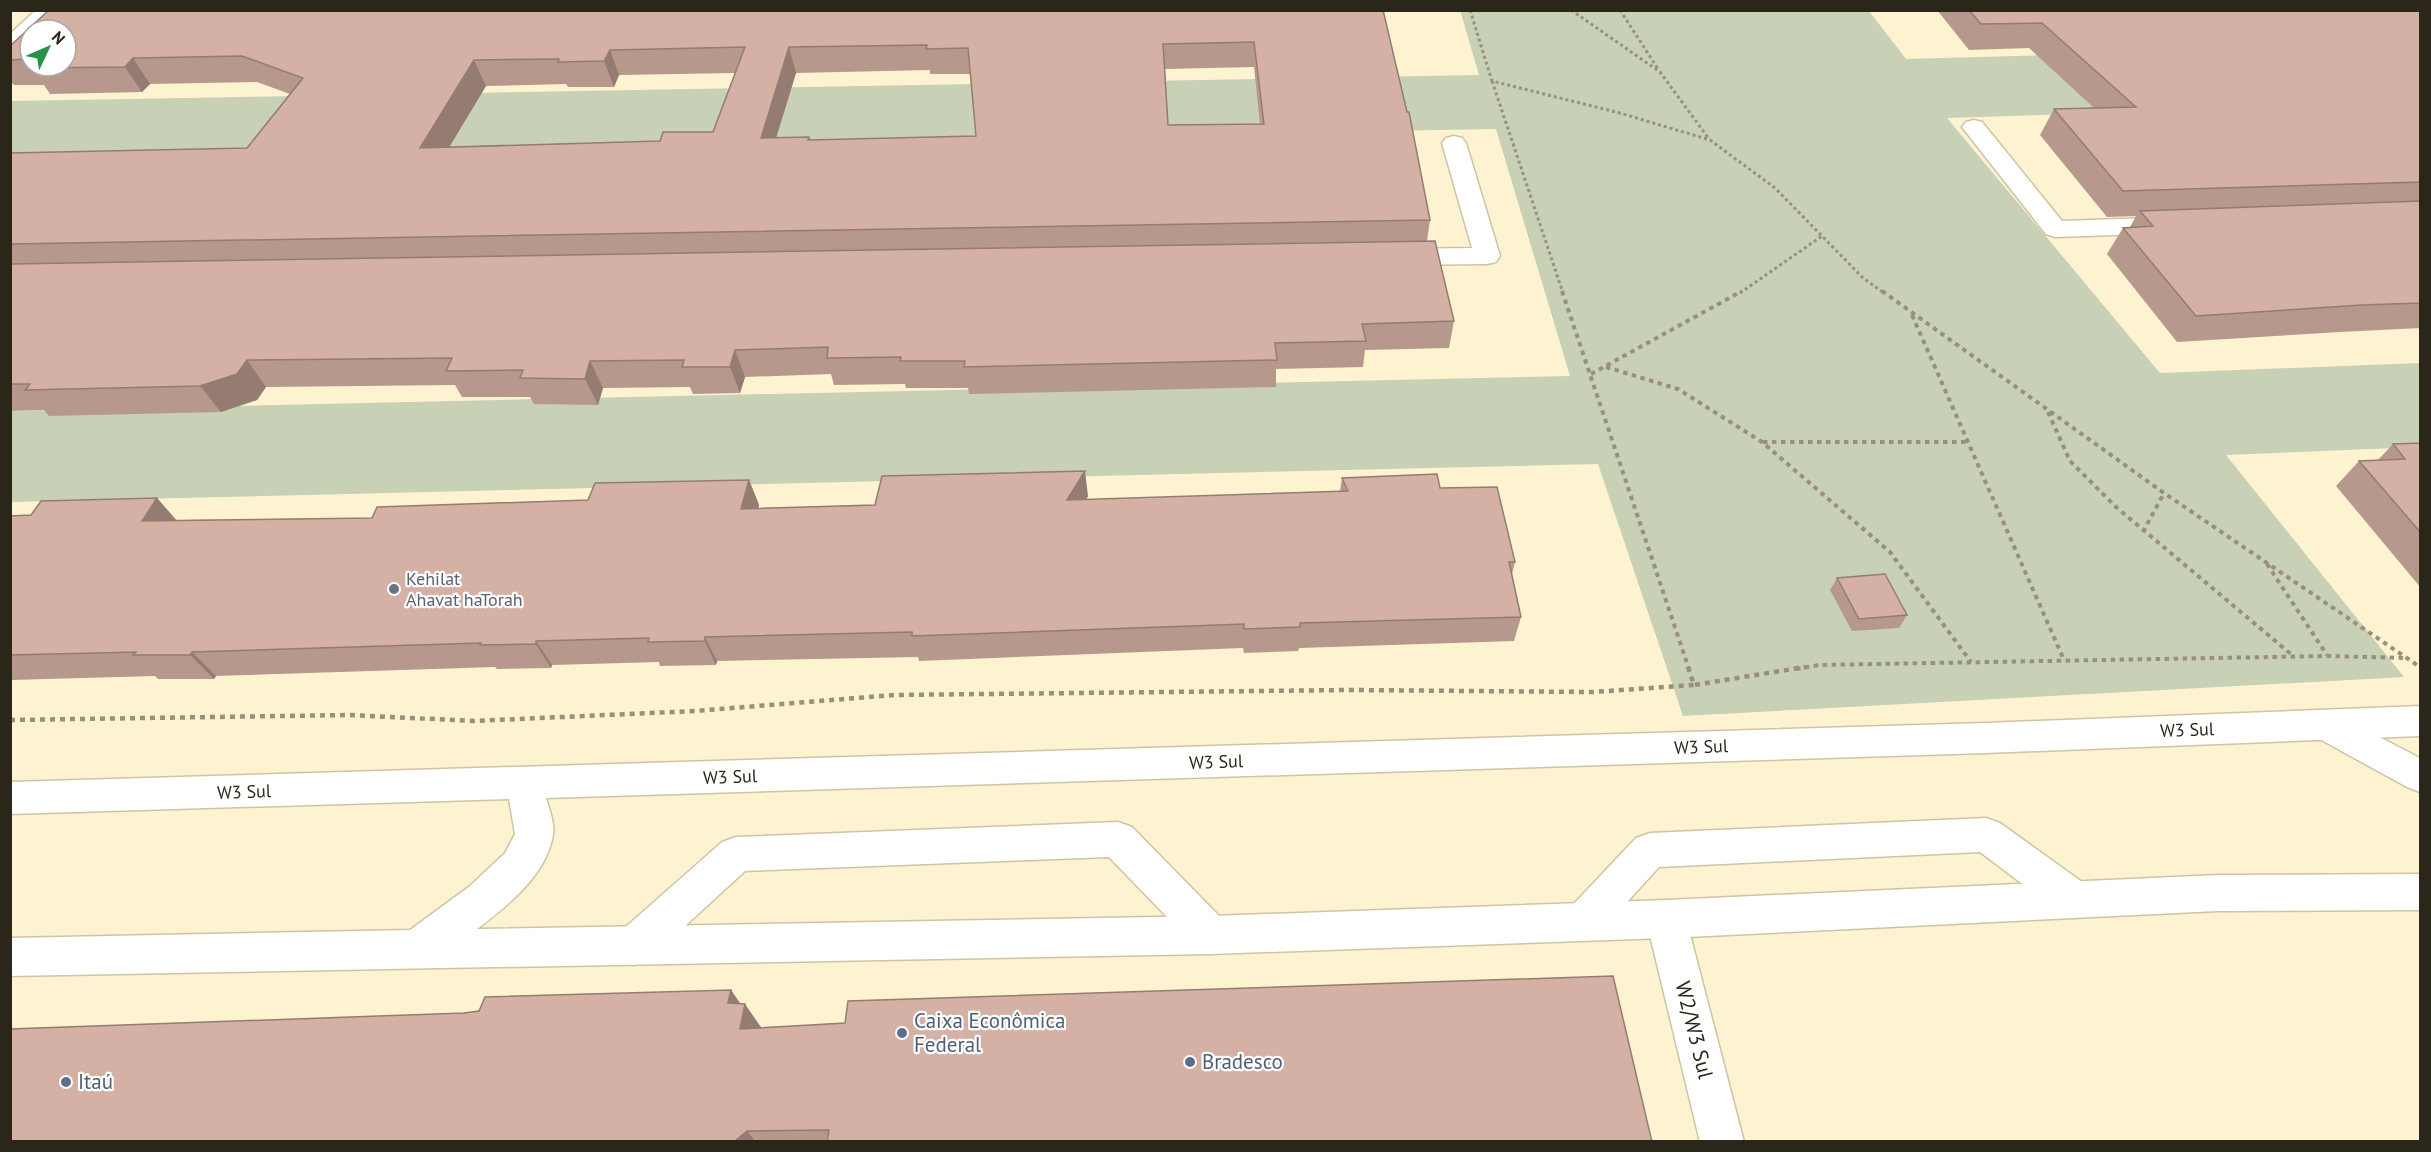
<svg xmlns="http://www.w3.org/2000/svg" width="2431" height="1152" viewBox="0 0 2431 1152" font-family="'PT Sans',sans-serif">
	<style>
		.green { fill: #c8d0b5 }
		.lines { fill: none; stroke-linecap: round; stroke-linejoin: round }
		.minor-casing { stroke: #cec3a3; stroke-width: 3 }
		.major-casing { stroke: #cec3a3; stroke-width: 3 }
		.path-far2 { stroke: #989079; stroke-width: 3; stroke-dasharray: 3 3; stroke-linecap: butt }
		.path-far1 { stroke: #989079; stroke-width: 4; stroke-dasharray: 4.5 4.5; stroke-linecap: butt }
		.path { stroke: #989079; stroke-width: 4.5; stroke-dasharray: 5 5; stroke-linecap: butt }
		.minor { fill: #fff; fill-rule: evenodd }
		.major { fill: #fff; fill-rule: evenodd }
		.wall { fill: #b6988d; fill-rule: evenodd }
		.shaded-wall { fill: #947c73 }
		.building { fill: #d4b1a4; stroke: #947c73; stroke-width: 1.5; fill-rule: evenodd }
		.worship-dot { fill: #6b7280; stroke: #fff; stroke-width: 2 }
		.service-dot { fill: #5c6f8a; stroke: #fff; stroke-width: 2 }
		.labels { text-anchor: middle; stroke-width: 4.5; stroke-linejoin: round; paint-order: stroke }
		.worship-label { font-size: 18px; fill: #5b616d; stroke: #fff; text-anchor: start }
		.street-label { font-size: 18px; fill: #2a2619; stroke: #fff }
		.near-service-label { font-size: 21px; fill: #4e5e75; stroke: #fff; text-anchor: start }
		.near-street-label { font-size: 21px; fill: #2a2619; stroke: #fff }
	</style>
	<rect width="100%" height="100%" fill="#fef3d1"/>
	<path class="green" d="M1460 10 1869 11 1906 59 2420 45V103L1947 118 2160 373 2420 363V447L2226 455 2404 677 1683 716 1598 464 11 502 10 411 1570 376 1496 129 11 156V101L1479 75Z"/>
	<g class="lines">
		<defs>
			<path id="minor" d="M1974 120 1982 122 2062 221 2176 217 2185 220 2189 225 2185 230 2176 233 2055 237 2046 234 1962 127 1966 122Z
				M1454 136 1462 138 1466 143 1500 256 1496 262 1487 264 1395 265 1386 263 1382 257 1386 251 1395 249 1472 248 1442 143 1446 138Z
				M2327 710 2420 758V792L2407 787 2314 736 2309 725 2314 714Z
				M1986 818 2000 823 2089 887 2095 900 2089 913 2075 918 2061 913 1980 852 1659 867 1597 935 1583 941 1569 935 1563 922 1569 909 1636 838 1650 833Z
				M1118 822 1132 827 1225 922 1231 935 1225 948 1211 954 1197 948 1109 857 745 871 648 960 634 965 620 960 614 946 620 932 722 842 736 837Z
				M1666 900 1680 906 1686 919 1744 1142H1700L1646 919 1652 906Z"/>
			<path id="major" d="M36 10H59L40 30H30V39L18 51 10 52V34Z
				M2420 706V736L1986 753 546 798C549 809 555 823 553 835 546 876 507 906 477 929L1211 916 1666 900 2218 875 2420 874V910L2218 911 1666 938 1211 954 10 976V938L410 930 470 886 505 853 515 834 509 799 10 814V782L1986 723Z"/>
		</defs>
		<use href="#minor" class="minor-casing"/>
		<use href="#major" class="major-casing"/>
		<path class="path-far2" d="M1470 10 1492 81 1620 113 1710 140 1775 188 1863 278 1884 293
			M1571 10 1660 72 1709 139
			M1620 10 1658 69
			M1492 81 1563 293
			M1740 293 1822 236"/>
		<path class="path-far1" d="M1562 291 1689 669
			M1882 291 2164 493 2420 667
			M1912 315 2064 660
			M1606 367 1678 389 1762 442 1890 552 1971 662
			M1591 374 1742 291
			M2048 412 2070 461 2116 507 2292 655
			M1763 442H1968
			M2143 532 2164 493
			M2267 564 2327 655
			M1796 669 1819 665 2328 656 2407 658"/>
		<path class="path" d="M1688 667 1694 685 1805 667
			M10 720 350 715 474 721 695 711 894 695 1349 690 1593 692 1694 685"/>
		<use href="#minor" class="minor"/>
		<use href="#major" class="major"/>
	</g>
	<path class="wall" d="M49 10H1383L1407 112H1409L1430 220 1427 241H1435L1454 321 1449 348 1365 350 1363 367 1276 369V387L969 394 968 388H906L905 384 834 385 831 374 745 377 740 393 693 394 690 387 603 388 598 405 534 404 530 397H462L455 385 266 387 257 400 221 412 49 416 44 410 10 411V153L247 148 290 94 257 82 150 84 142 92 50 94 44 85H14L10 81V46ZM30 30H66V66H30ZM1254 67 1260 124 1168 125 1165 69ZM930 70V74H970L976 136 810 140 809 137 776 138 796 73ZM735 73 713 132H663L660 141 449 147 486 86 566 84 568 87H614L619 75Z
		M1937 10H2421V328L2340 332 2177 342 2107 254 2123 228 2130 227 2136 216 2107 217 2040 135 2054 109 2094 108 2029 48 1969 50Z
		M2421 443V588L2336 486 2359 461H2377L2393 444Z
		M1342 478 1440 488 1515 562 1512 574 1521 617 1514 641 1299 648 1298 651 1244 653 1243 648 919 661 918 657 717 661 716 665 660 666 659 662 552 665 551 668 497 669 495 667 216 676 214 679H158L155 676 10 680V516L31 515 177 520 372 518 588 500 749 480 759 505 758 508 875 505 1088 496 1086 500 1340 491Z
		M1837 578 1907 615 1899 628 1852 631 1830 590Z
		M731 990 740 1004 762 1028 1652 1142H10L464 1013Z"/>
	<path class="shaded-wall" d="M789 47 796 73 768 164 761 138Z
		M610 50 619 75 614 87 604 61Z
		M133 58 150 84 142 92 125 67Z
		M474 60 486 86 433 174 420 148Z
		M735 350 745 377 740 393 730 367Z
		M247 360 266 387 257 400 221 412 200 386Z
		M590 361 603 388 598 405 585 379Z
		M1085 471 1088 496 1070 525 1067 500Z
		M749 480 759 505 751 534 741 509Z
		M157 498 179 523 142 521Z
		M705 637 717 661 716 665 705 641Z
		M536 641 552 665 551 668 536 644Z
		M192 652 216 676 214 679 190 655Z
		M731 990 744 1009 745 1004 767 1036 740 1029 728 1003Z
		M747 1131 756 1142H734Z"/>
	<path class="building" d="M49 10H1383L1407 112H1409L1430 220 10 244V153L247 148 303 78 242 56 133 58 125 67 32 68 34 66H66V30H30V59L10 60V46ZM1254 42 1264 124 1168 125 1163 44ZM927 45 926 49 968 48 976 136 808 140 809 137 761 138 789 47ZM745 47 713 132H663L660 141 420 148 474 60 559 59 558 62 604 61 610 50Z
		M1969 10H2421V182L2123 191 2054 109 2136 107 2042 23 1981 24Z
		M2421 201V303L2362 305 2196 316 2123 228 2153 226 2140 211Z
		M1435 241 1454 321 1362 324 1366 341 1275 343 1277 360 964 367 965 361H900L901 357 827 358 828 347 735 350 730 367H682L684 360 590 361 585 379 520 378 523 370 446 371 452 358 247 360 237 374 200 386 25 390 30 384H10V264Z
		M2421 443V533L2359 461 2405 459 2393 444Z
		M1085 471 1067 500 1348 491 1342 478 1437 474 1440 488 1497 487 1515 562H1509L1521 617 1300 623V627L1244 629V624L912 636V632L705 637V641L648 642 649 638 536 641V644L480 645 481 643 192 652 190 655H133L136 652 10 655V516L31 515 41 501 157 498 142 521 372 518 377 507 588 500 595 483 749 480 741 509 875 505 882 476Z
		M1885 574 1907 615 1859 619 1837 578Z
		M1613 976 1652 1142H827L829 1130 747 1131 734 1142H10V1029L464 1013 479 1011 485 997 731 990 728 1003 745 1004 740 1029 845 1023 848 1001Z"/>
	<circle class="worship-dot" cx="394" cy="589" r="6"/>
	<g class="service-dot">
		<circle cx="902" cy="1033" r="6"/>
		<circle cx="1190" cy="1062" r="6"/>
		<circle cx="66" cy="1082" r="6"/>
	</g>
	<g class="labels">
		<g class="worship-label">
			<text x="406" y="585">Kehilat<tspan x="406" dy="21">Ahavat haTorah</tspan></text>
		</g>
		<g class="street-label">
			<text transform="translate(2187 730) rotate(-2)" y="6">W3 Sul</text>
			<text transform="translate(1701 747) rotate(-2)" y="6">W3 Sul</text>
			<text transform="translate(1216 762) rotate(-2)" y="6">W3 Sul</text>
			<text transform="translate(730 777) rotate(-2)" y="6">W3 Sul</text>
			<text transform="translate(244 792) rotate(-2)" y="6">W3 Sul</text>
		</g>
		<g class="near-service-label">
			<text x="914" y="1028">Caixa Econômica<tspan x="914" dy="24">Federal</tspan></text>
			<text x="1202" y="1069">Bradesco</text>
			<text x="78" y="1089">Itaú</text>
		</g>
		<g class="near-street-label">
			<text transform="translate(1694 1030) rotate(76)" y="7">W2/W3 Sul</text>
		</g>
	</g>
	<rect width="2431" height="1152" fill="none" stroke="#2a2619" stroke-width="24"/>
	<g transform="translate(48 48) rotate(46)"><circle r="28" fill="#ffffff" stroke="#aaa8a3" stroke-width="1.5"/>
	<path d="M0-4.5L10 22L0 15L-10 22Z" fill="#28924a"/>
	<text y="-9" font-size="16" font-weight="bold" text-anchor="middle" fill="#2a2619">N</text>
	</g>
</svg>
